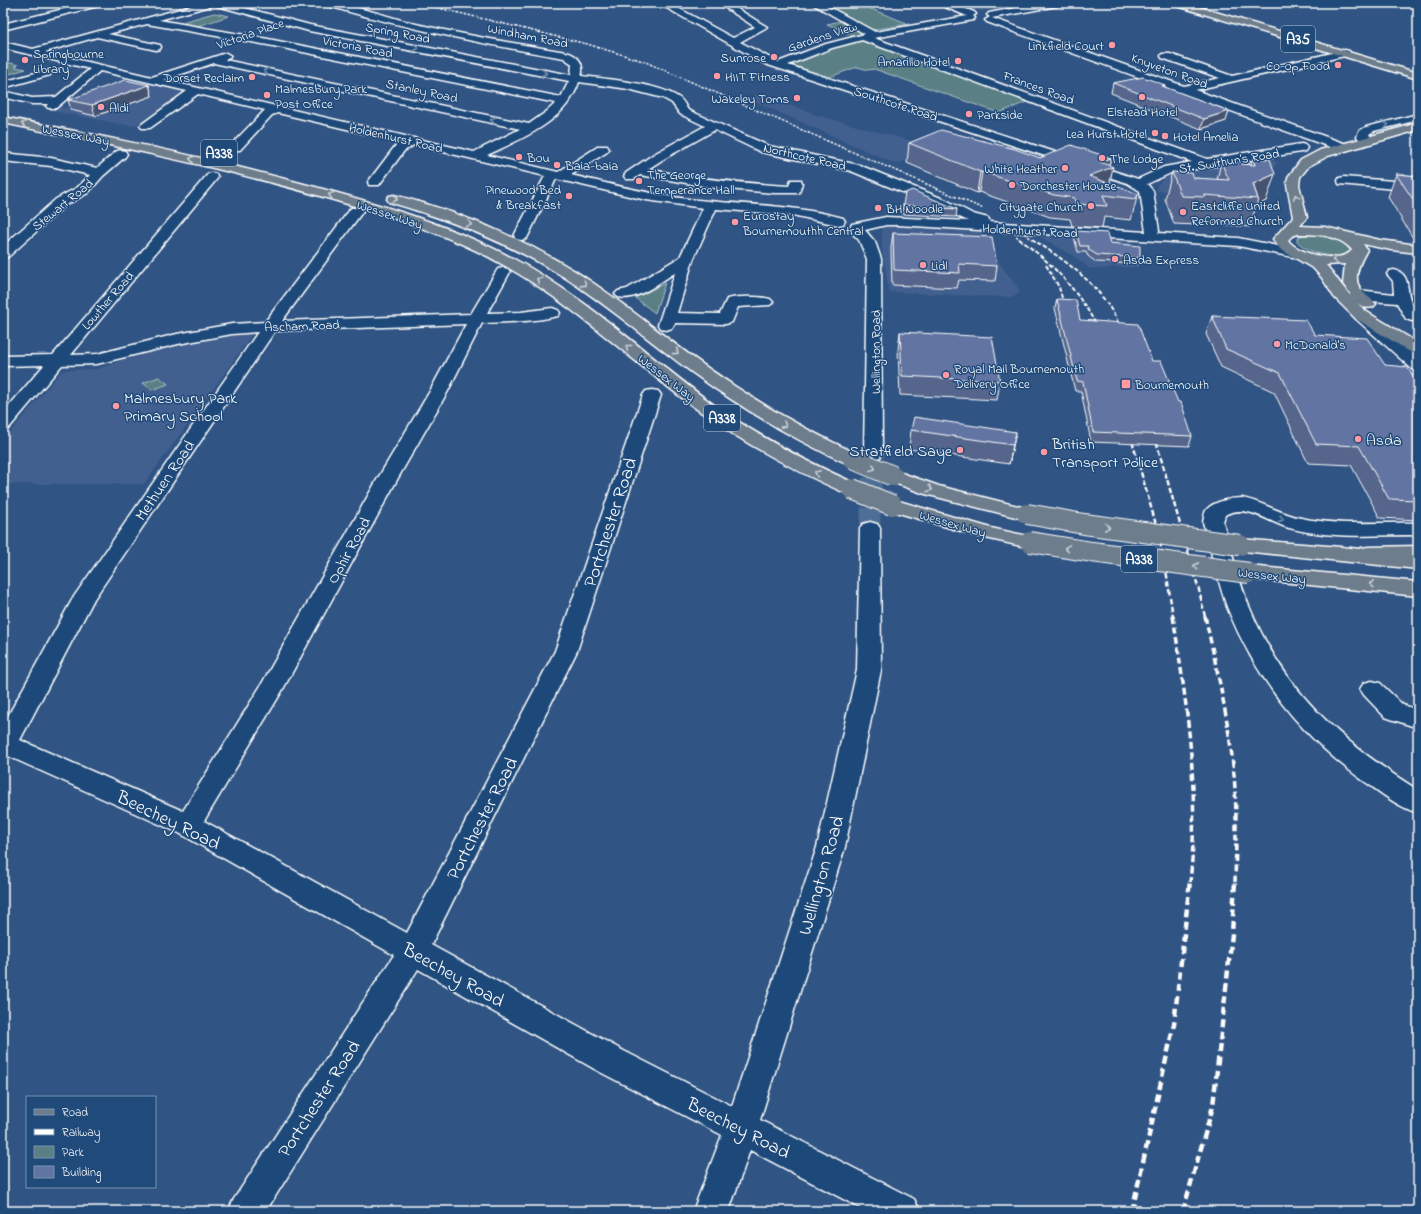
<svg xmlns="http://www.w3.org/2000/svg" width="1421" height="1214" viewBox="0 0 1421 1214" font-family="'Indie Flower',sans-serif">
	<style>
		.built { fill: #43618f }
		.green { fill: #5a8086; stroke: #acc0c2 }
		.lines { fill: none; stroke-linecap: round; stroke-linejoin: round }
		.minor-tunnel { stroke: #4f6e96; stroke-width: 20; stroke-dasharray: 20 10; stroke-linecap: butt }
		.minor-casing { stroke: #fff; stroke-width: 3 }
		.major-casing { stroke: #fff; stroke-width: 3 }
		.highway-casing { stroke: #fff; stroke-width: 3 }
		.minor { fill: #1f4a7a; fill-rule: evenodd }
		.major { fill: #6d7d8c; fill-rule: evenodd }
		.highway { fill: #6d7d8c; fill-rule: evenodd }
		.rail-far4 { stroke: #fff; stroke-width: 1.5; stroke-dasharray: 2.5 1.5; stroke-linecap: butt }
		.rail-far3 { stroke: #fff; stroke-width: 2; stroke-dasharray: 4.5 2; stroke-linecap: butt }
		.rail-far2 { stroke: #fff; stroke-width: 2.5; stroke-dasharray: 5.5 2.5; stroke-linecap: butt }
		.rail-far1 { stroke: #fff; stroke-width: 3.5; stroke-dasharray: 7 3.5; stroke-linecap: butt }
		.rail { stroke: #fff; stroke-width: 4.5; stroke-dasharray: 8 4.5; stroke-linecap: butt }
		.highway-bridge-casing { stroke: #fff; stroke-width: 22; stroke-linecap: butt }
		.highway-bridge { stroke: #6d7d8c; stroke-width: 20 }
		.wall { fill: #54658b; stroke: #fff }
		.shaded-wall { fill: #455271; stroke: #fff }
		.building { fill: #6275a2; stroke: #fff }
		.oneway { stroke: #7992af }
		.oneway2 { stroke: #ccd2d7 }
		.poi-dot { fill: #ff9aa2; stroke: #1f4a7a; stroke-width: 1.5 }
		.labels { text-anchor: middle; stroke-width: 3; stroke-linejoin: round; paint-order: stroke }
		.far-street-label { font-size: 13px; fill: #fff; stroke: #1f4a7a }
		.far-poi-label { font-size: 13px; fill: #fff; stroke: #1f4a7a; text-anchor: start }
		.shield { fill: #1f4a7a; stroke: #bcc9d7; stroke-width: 1 }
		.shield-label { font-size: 15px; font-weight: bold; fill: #fff }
		.poi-label { font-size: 16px; fill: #fff; stroke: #1f4a7a; text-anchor: start }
		.street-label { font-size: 16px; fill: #fff; stroke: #1f4a7a }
		.near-street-label { font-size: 19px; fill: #fff; stroke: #1f4a7a }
	</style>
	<rect width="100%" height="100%" fill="#305484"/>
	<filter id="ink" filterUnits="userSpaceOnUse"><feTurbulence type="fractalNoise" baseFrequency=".025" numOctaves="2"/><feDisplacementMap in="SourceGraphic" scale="8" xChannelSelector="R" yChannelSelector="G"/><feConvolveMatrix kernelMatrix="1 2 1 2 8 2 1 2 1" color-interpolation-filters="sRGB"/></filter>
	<g filter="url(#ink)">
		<path class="built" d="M953 3H1019L1025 5 996 10 982 11 968 9Z
			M151 82 187 91 146 120 132 126 53 111 57 108 77 107Z
			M757 95 813 113 812 114 937 148 896 164 747 98Z
			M1266 157 1277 162 1271 173 1201 193 1157 191V186L1163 179 1177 173Z
			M897 225 973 230 986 234 992 253 1020 291 1016 296 1008 297 889 292 882 248V226Z
			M1037 235 1134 240 1138 267H1113L1104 269 1089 268 1075 257Z
			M254 332 144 484H3V441L61 372 66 370 98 369 123 360 182 343Z"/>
		<path class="green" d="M822 3H856L909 24 872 30Z
			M214 13 229 16 195 27 175 24Z
			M841 21 865 34 853 36 827 24Z
			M861 40 1029 101 999 113 874 69 869 70 857 67 827 78 788 65 842 44Z
			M7 62 18 65 15 67 26 69 3 76V64Z
			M1306 233 1333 235 1355 248C1353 250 1350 253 1348 254 1333 259 1306 253 1297 241V238Z
			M665 283 655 313 635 298Z
			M159 377 168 384 152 390 143 383Z"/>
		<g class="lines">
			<path class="minor-tunnel" d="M870 528 873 453"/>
			<defs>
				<path id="minor" d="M3 3H11L10 5 3 7Z
					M88 3H103L102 5 3 30V24Z
					M202 3H226L310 25 571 75 572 64 564 58C483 44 403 28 325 5L324 3C351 3 388 17 416 24 465 35 516 44 566 52 578 55 585 64 581 76 607 79 657 83 678 97 683 100 685 105 688 110L769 146 859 165 946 200 973 214 988 218 990 221 989 222 1146 232 1140 191 1127 183 765 64 658 3H669L733 38 755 27 718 3H728L767 27 740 42 778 62 826 44 865 34 811 3H822L875 32 967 16 940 5 939 3H951L974 12 976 14 973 16 975 18 973 20 874 38 1207 159 1301 144 1305 145 1307 148 1305 151 1301 152 1171 173 1147 184 1153 191 1159 231 1158 233 1238 238 1303 251 1305 254 1303 257 1298 258 1238 246 898 225H886L865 230 875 242 881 259 882 453 880 457 873 459 866 457 864 453 867 259 859 240 849 230 852 224 886 217 968 221 936 206 851 171 761 152 715 130 662 160 648 169C694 179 742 183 789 186L791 180H801L802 183 799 193H774L715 188 640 175 634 179H626L624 176 626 173 654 154 705 126 680 114 672 103 663 98 628 89 579 82C566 122 521 139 487 155L558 172 599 146H607L609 149 607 152 571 175C610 184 648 194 688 199 740 205 792 204 843 218L845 221 843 224 838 225 792 215 716 209 693 260 677 313 720 314 727 299C739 296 758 296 770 299L773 302 770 305 738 307 732 322 726 324 675 323 672 328 666 330 660 328 658 325 675 273C659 282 637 302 618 297L615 294 618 291 627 289 680 257 703 208 646 200 556 179 528 236 526 239 521 240 516 239 514 236 545 176 414 145 404 151 379 185H369L368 182 396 145 402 142 278 113 272 115 240 150H232L230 147 232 144 265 110 198 94 150 128H142L140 126 142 124 187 91 100 71 56 108H48L46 106 48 104H32L3 97V91L32 98 56 97 90 69 3 48V42L33 49ZM214 5 309 31 569 81 561 97 268 39 159 20ZM147 24 268 45 556 103 546 112 529 124 225 60 231 56 226 53 152 77 45 52 97 37 156 50 160 49 161 47 160 45 108 34ZM862 40 1192 162 1164 167 1138 179 788 65 832 48ZM214 63 520 129 474 152 164 80Z
					M1042 3H1061L1057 6 992 18 1184 86 1220 78 1162 58 1161 56 1162 54H1170L1232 76 1345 50 1349 51 1350 53 1349 55 1195 90 1346 144 1348 147 1346 150H1338L987 22 985 20 990 17 987 15 989 13Z
					M46 70 50 71 51 73 50 75 3 88V82Z
					M1418 114V120L1374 131 1369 134 1373 140 1371 143H1363L1357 137 1359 131 1366 127Z
					M121 150 125 151 127 154 125 157 103 176 88 193 66 205 8 257 3 258V246L56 199 78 187 90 175 51 166 3 161V153L51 158 97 168 117 151Z
					M212 173 216 174 218 177 216 180 71 355 97 354 177 334 232 324 265 322 351 208H361L363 211 282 321 471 314 496 272 498 269 503 268 508 269 510 272 487 313 521 312 552 308 558 310 560 313 558 316C533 322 507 322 482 323L448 391 398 478 282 691 204 821 407 933 555 651 643 395 646 391 652 390 658 391 661 395 577 651 431 945 620 1049 732 1106 817 847 857 670 860 528 863 524 870 522 877 524 880 528 881 670 845 847 760 1120 914 1199 920 1211H866L750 1150 729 1211H693L722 1135 598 1071 418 969 266 1211H228L234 1199 394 955 179 833 8 756 3 757V725L73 598 258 332 232 334 178 344 97 364 62 365 9 428 3 429V413L44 365 3 366V356L53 355 208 174ZM466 324 430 391 378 478 260 687 183 811 20 740 94 599 275 331Z
					M1344 177 1418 183V191L1339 184 1338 181 1339 178Z
					M1394 270C1410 274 1406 286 1410 299 1412 307 1419 310 1418 319L1412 321 1406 319 1397 303 1358 300 1353 298 1350 295 1353 292 1358 290 1394 294 1393 281 1387 274 1389 271Z
					M1362 311 1368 313 1418 356V370L1412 369 1356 319 1354 316 1356 313Z
					M1242 498C1263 502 1280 514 1301 518 1339 526 1379 522 1418 523V535C1375 535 1331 539 1289 528 1268 522 1246 503 1225 515L1223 522C1231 550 1238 579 1249 606 1284 692 1341 742 1418 790V813C1397 807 1379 791 1361 779 1300 735 1255 677 1227 607 1217 579 1211 550 1203 522 1204 518 1204 513 1207 509 1215 501 1231 498 1242 498Z
					M1372 681 1380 683 1403 705 1418 710V728L1385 717 1364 695 1360 689 1364 683Z"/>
				<path id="major" d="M1173 3H1186L1418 73V79L1174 5Z
					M1418 123V130L1328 156 1309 166 1300 177 1299 185 1307 217 1300 226 1325 227 1380 240 1418 245V253L1391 250 1363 244 1367 250C1361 260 1352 277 1360 288 1364 295 1371 298 1376 304L1373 307C1366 309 1362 307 1356 302L1367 312 1418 343V355L1412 353 1355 318 1334 297 1322 278 1314 269 1280 249 1273 239 1293 217 1287 185 1288 177 1301 160 1320 150ZM1298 234C1318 234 1339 235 1352 250 1341 265 1297 254 1288 240L1292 236ZM1345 264 1343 284 1354 299C1343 289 1336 276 1326 265Z
					M1418 546V558L1368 559 1361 558 1358 553 1361 548 1368 547Z"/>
				<path id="highway" d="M3 117C104 136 205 157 304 184 376 203 449 224 514 259 586 297 645 354 710 402 756 436 807 462 859 485L862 489 859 493 852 495 845 493C794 470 744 444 698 410 634 363 577 307 507 267 454 236 395 218 337 201 227 168 115 146 3 123Z
					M394 195C458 211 519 237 575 271 621 300 661 335 705 366 754 401 805 430 860 455L862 459 860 463 853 465 846 463C792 438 741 408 693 373 649 341 609 306 564 277 509 243 451 220 389 202L387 199 389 196Z
					M893 470 939 486 1034 510 1037 514 1034 518 1027 520 925 494 886 480 883 476 886 472Z
					M892 499 991 528 1037 538 1040 542 1037 546 1030 548 981 537 885 509 882 505 885 501Z
					M1240 539 1341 547 1418 555V569L1233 550 1230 545 1233 540Z
					M1249 566 1418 582V596L1241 578 1238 573 1241 568Z"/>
			</defs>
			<use href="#minor" class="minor-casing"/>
			<use href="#major" class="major-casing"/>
			<use href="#highway" class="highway-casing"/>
			<use href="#minor" class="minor"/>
			<use href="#major" class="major"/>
			<use href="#highway" class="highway"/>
			<path class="rail-far4" d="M418 3 587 44 643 61 984 209
				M1025 234 1033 240
				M1016 236 1021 240"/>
			<path class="rail-far3" d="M1019 239C1054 264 1081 294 1100 332
				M1032 239C1072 265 1104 287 1123 333
				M1046 265 1059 287 1065 309"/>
			<path class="rail-far2" d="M1130 434 1157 528 1167 576 1173 617
				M1154 434 1199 590 1205 617"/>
			<path class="rail-far1" d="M1173 616C1187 706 1200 791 1190 882
				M1205 616C1217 669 1229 721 1234 775 1237 810 1236 847 1235 882"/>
			<path class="rail" d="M1132 1211 1174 1024 1190 881
				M1183 1211 1213 1106 1232 934 1235 881"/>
			<defs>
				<path id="highway-bridge" d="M853 459 893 476
					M852 489 892 505
					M1027 514 1084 524 1240 545
					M1030 542 1092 552 1249 573"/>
			</defs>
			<use href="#highway-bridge" class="highway-bridge-casing"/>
			<use href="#highway-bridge" class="highway-bridge"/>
		</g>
		<path class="wall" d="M1113 83 1165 85V87L1226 121 1201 129 1111 93Z
			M149 85 152 96 95 116 71 110 68 100Z
			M909 143 1040 158H1111L1109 165 1110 183 1138 194 1131 220 1104 217 1102 228 1072 226 1070 219 1050 217 979 192 977 193 907 163Z
			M1253 158 1266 201 1256 206 1250 227 1198 222V225L1174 224 1165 199 1172 172 1194 178 1217 180 1221 162 1251 164Z
			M1396 174 1418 176V240L1413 238 1388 197Z
			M903 205 957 209 956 217 902 214Z
			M1076 231 1110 243 1140 258 1138 264 1096 262 1088 256 1086 252H1078L1074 237Z
			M893 233 997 266 995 281 959 280 957 288 892 285 891 248Z
			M1057 299 1080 320 1152 361 1192 436 1189 446 1091 442 1081 391H1075L1055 308Z
			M1212 316 1315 335 1385 365 1418 384V520L1380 518 1351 465 1308 463 1274 392 1221 367 1206 334Z
			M900 332 1000 381 997 400 900 395 898 350Z
			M911 430 1016 432 1009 464 909 449Z"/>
		<path class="shaded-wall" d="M149 85 152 96 95 116 92 105Z
			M1229 111 1226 121 1201 129 1204 119Z
			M1111 158 1108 168 1113 167 1109 187 1089 176 1100 162Z
			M980 172H982L979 192 977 193Z
			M1275 174 1266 201 1256 206 1258 199 1253 184Z
			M1016 432 1012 451 1009 464 1013 445Z"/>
		<path class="building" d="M1143 77 1165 85 1162 86 1229 111 1204 119 1113 83Z
			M125 80 149 85 92 105 68 100Z
			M941 130 1015 149 1040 158 1071 145 1111 158 1100 162 1113 167 1089 176 1138 194 1136 199 1103 195 1107 206 1076 204 1074 198 1054 195 982 172H980L909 143Z
			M1253 158 1270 159 1275 174 1253 184 1258 199 1204 195 1206 197 1181 196 1172 172 1192 173 1194 178 1229 180 1221 162 1255 165Z
			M1396 174 1418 176V207Z
			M912 190 957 209 903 205 905 193Z
			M1076 231 1107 233 1110 243 1140 246V258L1097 255 1089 250 1088 246H1080Z
			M893 233 992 237 997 266 959 264 960 273 894 270Z
			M1057 299 1076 300 1080 320 1138 324 1152 361H1161L1178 402H1181L1192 436 1093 432 1083 382 1077 381Z
			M1212 316 1306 320 1315 335 1367 338 1385 365 1407 367 1418 384V500L1389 499 1359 446 1316 444 1280 373 1226 349Z
			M900 332 992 337 1000 381 902 376Z
			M914 417 1016 432 1013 445 911 430Z"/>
		<defs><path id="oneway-chevron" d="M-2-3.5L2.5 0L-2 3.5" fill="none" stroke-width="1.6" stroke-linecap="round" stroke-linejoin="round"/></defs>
		<g class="oneway">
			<use href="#oneway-chevron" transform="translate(416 48) rotate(11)"/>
			<use href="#oneway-chevron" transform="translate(266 71) rotate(-168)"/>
			<use href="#oneway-chevron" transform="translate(544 73) rotate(11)"/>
			<use href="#oneway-chevron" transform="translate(493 120) rotate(-168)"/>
			<use href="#oneway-chevron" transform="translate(1386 125) rotate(-15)"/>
			<use href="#oneway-chevron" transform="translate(1281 519) rotate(17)"/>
		</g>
		<g class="oneway2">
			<use href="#oneway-chevron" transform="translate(24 124) rotate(-168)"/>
			<use href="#oneway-chevron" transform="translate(192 159) rotate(-167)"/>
			<use href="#oneway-chevron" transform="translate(331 195) rotate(-164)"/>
			<use href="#oneway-chevron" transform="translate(1296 197) rotate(-107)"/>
			<use href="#oneway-chevron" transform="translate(395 199) rotate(16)"/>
			<use href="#oneway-chevron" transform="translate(469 224) rotate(21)"/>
			<use href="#oneway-chevron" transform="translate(1335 260) rotate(179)"/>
			<use href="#oneway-chevron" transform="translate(539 280) rotate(-147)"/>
			<use href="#oneway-chevron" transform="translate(584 284) rotate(33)"/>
			<use href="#oneway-chevron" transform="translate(628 347) rotate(-141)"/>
			<use href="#oneway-chevron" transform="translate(676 352) rotate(37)"/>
			<use href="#oneway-chevron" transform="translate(784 425) rotate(29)"/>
			<use href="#oneway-chevron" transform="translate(873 468) rotate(23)"/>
			<use href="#oneway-chevron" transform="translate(817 473) rotate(-155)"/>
			<use href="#oneway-chevron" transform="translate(930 489) rotate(18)"/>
			<use href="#oneway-chevron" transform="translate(1107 527) rotate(8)"/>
			<use href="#oneway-chevron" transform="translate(1067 548) rotate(-171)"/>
			<use href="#oneway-chevron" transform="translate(1196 566) rotate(-173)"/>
			<use href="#oneway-chevron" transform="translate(1372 584) rotate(-175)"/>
		</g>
	</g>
	<g class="poi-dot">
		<circle cx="1112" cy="45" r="4"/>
		<circle cx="774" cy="57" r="4"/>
		<circle cx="25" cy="60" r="4"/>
		<circle cx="958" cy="61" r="4"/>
		<circle cx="1338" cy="65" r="4"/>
		<circle cx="717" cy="76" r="4"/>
		<circle cx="252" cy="77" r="4"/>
		<circle cx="267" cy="95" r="4"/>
		<circle cx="1142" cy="97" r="4"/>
		<circle cx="797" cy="98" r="4"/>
		<circle cx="101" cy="107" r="4"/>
		<circle cx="969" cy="114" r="4"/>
		<circle cx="1155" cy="133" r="4"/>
		<circle cx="1165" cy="136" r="4"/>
		<circle cx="519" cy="157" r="4"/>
		<circle cx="1102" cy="158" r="4"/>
		<circle cx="557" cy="165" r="4"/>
		<circle cx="1065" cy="168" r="4"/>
		<circle cx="639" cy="181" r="4"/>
		<circle cx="1012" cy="185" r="4"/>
		<circle cx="569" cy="196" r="4"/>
		<circle cx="1091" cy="206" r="4"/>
		<circle cx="878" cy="208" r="4"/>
		<circle cx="1183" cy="212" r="4"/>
		<circle cx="735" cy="222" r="4"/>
		<circle cx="1115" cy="259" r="4"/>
		<circle cx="923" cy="265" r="4"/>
		<circle cx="1277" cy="344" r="4"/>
		<circle cx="946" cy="375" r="4"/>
		<rect x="1121" y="379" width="10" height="10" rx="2"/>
		<circle cx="116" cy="406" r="4"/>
		<circle cx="1358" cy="439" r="4"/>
		<circle cx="960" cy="450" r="4"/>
		<circle cx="1044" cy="452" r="4"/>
	</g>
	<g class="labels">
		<g class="far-street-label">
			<text transform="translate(398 32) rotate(11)" y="5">Spring Road</text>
			<text transform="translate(250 33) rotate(-19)" y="5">Victoria Place</text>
			<text transform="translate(528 35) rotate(11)" y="5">Windham Road</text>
			<text transform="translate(822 36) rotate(-18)" y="5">Gardens View</text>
			<text transform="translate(358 46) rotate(11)" y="5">Victoria Road</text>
			<text transform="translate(1170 70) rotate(20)" y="5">Knyveton Road</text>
			<text transform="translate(1039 87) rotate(20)" y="5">Frances Road</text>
			<text transform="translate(422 90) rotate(12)" y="5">Stanley Road</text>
			<text transform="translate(896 103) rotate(18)" y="5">Southcote Road</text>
			<text transform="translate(76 134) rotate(11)" y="5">Wessex Way</text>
			<text transform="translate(396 137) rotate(13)" y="5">Holdenhurst Road</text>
			<text transform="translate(805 156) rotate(13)" y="5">Northcote Road</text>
			<text transform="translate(1229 160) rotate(-9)" y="5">St. Swithun's Road</text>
			<text transform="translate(62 204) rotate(-39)" y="5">Stewart Road</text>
			<text transform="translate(390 214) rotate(18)" y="5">Wessex Way</text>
			<text transform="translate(1030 230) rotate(3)" y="5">Holdenhurst Road</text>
			<text transform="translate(107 300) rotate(-49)" y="5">Lowther Road</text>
			<text transform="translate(302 325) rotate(-2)" y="5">Ascham Road</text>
			<text transform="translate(875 352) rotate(-90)" y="5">Wellington Road</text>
			<text transform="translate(667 377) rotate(38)" y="5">Wessex Way</text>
			<text transform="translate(953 523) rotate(16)" y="5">Wessex Way</text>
			<text transform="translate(1272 575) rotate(6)" y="5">Wessex Way</text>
		</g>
		<g class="far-poi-label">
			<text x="1104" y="50" text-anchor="end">Linkfield Court</text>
			<text x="33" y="58">Springbourne<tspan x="33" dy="15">Library</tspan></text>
			<text x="766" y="62" text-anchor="end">Sunrose</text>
			<text x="950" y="66" text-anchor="end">Amarillo Hotel</text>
			<text x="1330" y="70" text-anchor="end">Co-op Food</text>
			<text x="725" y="81">HIIT Fitness</text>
			<text x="244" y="82" text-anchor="end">Dorset Reclaim</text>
			<text x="275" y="93">Malmesbury Park<tspan x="275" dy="15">Post Office</tspan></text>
			<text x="789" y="103" text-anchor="end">Wakeley Toms</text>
			<text x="109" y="112">Aldi</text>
			<text x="1142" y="116" text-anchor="middle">Elstead Hotel</text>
			<text x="977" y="119">Parkside</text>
			<text x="1147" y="138" text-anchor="end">Lea Hurst Hotel</text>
			<text x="1173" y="141">Hotel Amelia</text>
			<text x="527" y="162">Bou</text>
			<text x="1110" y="163">The Lodge</text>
			<text x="565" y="170">Baia-baia</text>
			<text x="1057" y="173" text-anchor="end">White Heather</text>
			<text x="647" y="179">The George<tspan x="647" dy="15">Temperance Hall</tspan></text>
			<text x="1020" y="190">Dorchester House</text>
			<text x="561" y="194" text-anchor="end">Pinewood Bed<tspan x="561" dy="15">&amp; Breakfast</tspan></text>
			<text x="1191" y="210">Eastcliffe United<tspan x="1191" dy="15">Reformed Church</tspan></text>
			<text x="1083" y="211" text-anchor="end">Citygate Church</text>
			<text x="886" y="213">BH Noodle</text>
			<text x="743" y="220">Eurostay<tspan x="743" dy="15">Bournemouthh Central</tspan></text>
			<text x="1123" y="264">Asda Express</text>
			<text x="931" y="270">Lidl</text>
			<text x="1285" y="349">McDonald's</text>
			<text x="954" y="373">Royal Mail Bournemouth<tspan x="954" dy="15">Delivery Office</tspan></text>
			<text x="1135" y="389">Bournemouth</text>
		</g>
		<g class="shield">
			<rect x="1281" y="26" width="34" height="26" rx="3"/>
			<rect x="201" y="140" width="36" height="26" rx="3"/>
			<rect x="704" y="405" width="36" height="26" rx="3"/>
			<rect x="1121" y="546" width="36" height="26" rx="3"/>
		</g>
		<g class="shield-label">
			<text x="1298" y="44">A35</text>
			<text x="219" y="158">A338</text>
			<text x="722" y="423">A338</text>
			<text x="1139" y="564">A338</text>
		</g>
		<g class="poi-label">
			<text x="124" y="403">Malmesbury Park<tspan x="124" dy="18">Primary School</tspan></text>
			<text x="1366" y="445">Asda</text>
			<text x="1052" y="449">British<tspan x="1052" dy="18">Transport Police</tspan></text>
			<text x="952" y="456" text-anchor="end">Stratfield Saye</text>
		</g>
		<g class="street-label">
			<text transform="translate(164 480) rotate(-56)" y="6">Methuen Road</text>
			<text transform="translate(348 550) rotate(-61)" y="6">Ophir Road</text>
		</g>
		<g class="near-street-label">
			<text transform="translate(609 522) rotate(-72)" y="7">Portchester Road</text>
			<text transform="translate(481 818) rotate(-63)" y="7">Portchester Road</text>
			<text transform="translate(169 819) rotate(26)" y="7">Beechey Road</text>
			<text transform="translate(820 875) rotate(-74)" y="7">Wellington Road</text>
			<text transform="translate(454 974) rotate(29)" y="7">Beechey Road</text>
			<text transform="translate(318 1098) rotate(-57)" y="7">Portchester Road</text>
			<text transform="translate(739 1127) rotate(27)" y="7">Beechey Road</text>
		</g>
	</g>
	<rect width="1421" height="1214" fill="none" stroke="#1f4a7a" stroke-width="16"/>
	<rect x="8" y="8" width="1405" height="1198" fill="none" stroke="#fff" stroke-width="1.5" filter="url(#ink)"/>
	<rect x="26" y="1096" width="130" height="92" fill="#1f4a7a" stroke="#7992af"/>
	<rect x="34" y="1109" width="20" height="6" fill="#6d7d8c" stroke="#7992af"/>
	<text x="62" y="1116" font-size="12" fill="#ffffff">Road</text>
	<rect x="34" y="1129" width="20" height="6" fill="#ffffff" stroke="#7992af"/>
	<text x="62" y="1136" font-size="12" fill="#ffffff">Railway</text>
	<rect x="34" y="1146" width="20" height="12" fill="#5a8086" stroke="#7992af"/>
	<text x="62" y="1156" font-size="12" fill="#ffffff">Park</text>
	<rect x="34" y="1166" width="20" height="12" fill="#6275a2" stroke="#7992af"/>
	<text x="62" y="1176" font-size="12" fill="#ffffff">Building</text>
</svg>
